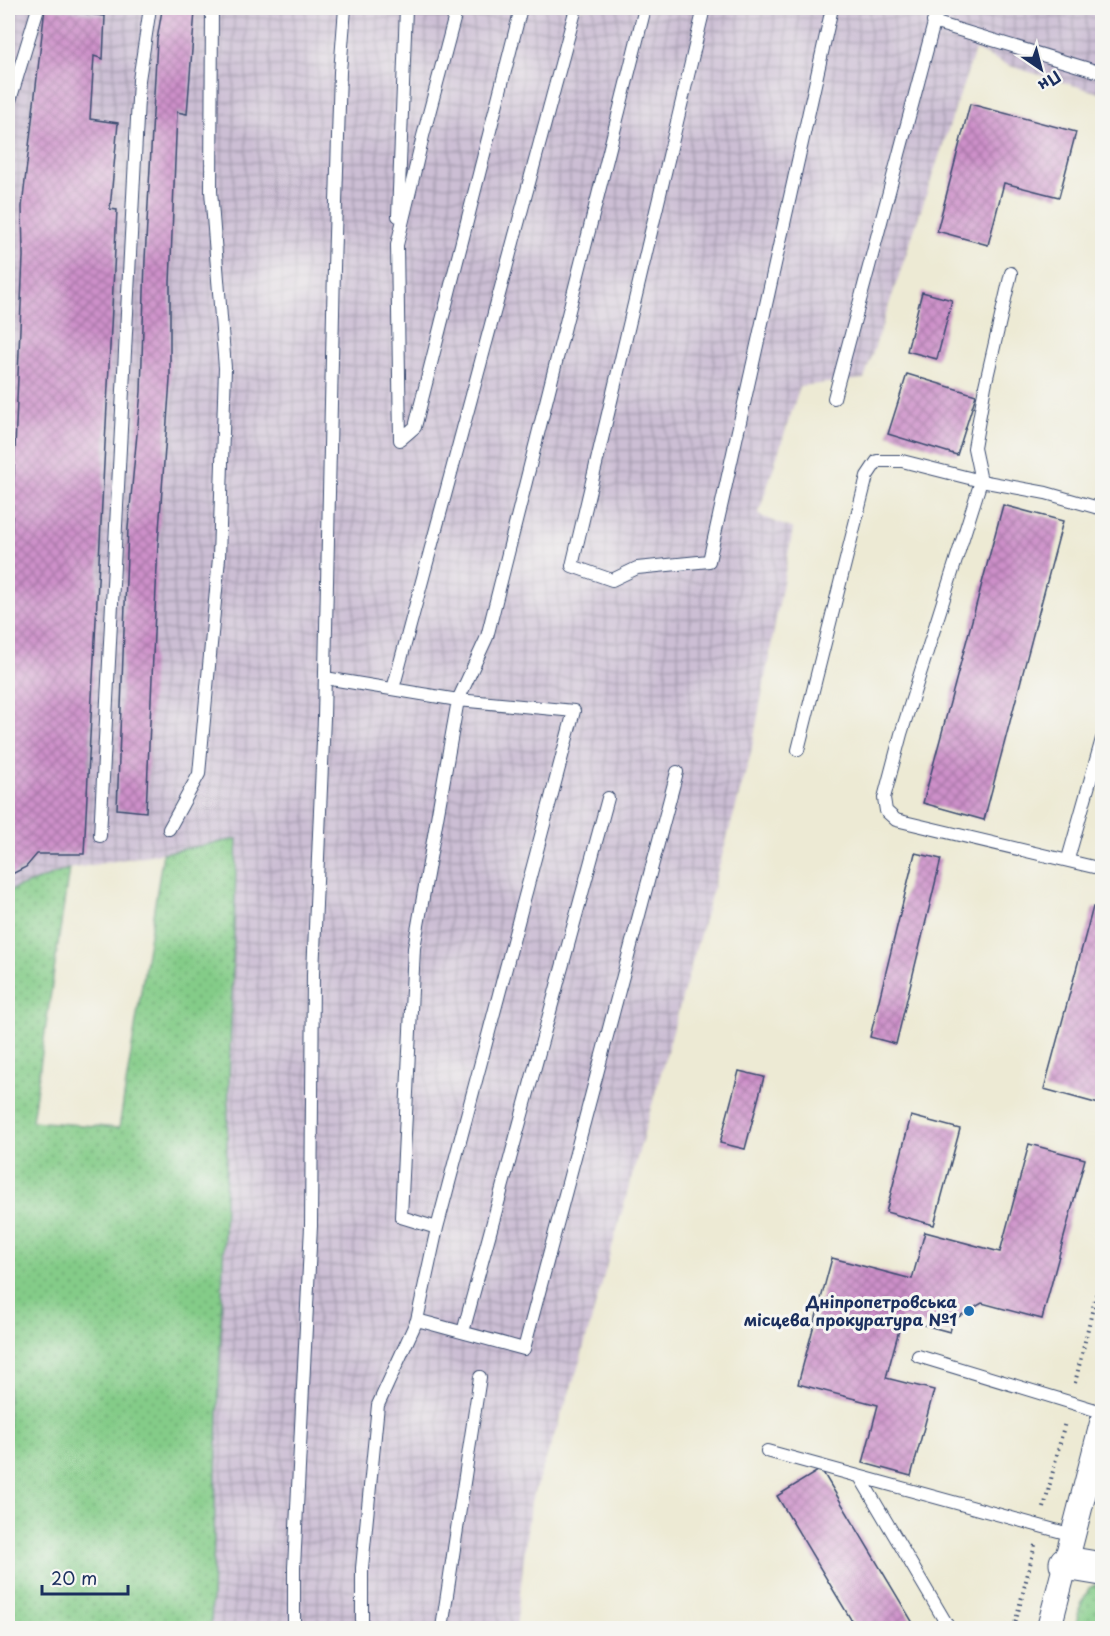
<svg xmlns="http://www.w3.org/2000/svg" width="1110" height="1636" viewBox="0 0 1110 1636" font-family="'Playpen Sans',sans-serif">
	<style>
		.industrial { fill: url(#industrial-grid) }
		.grass { fill: url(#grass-dots); stroke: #507e73; stroke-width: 1.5 }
		.building { fill: url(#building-cross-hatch) }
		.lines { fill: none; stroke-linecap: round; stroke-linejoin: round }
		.lane-casing { stroke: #3a4b70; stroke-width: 14 }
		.street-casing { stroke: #3a4b70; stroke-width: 26 }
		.secondary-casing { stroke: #3a4b70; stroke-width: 35 }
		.path { stroke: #3a4b70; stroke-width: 4; stroke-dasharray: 1.5 4.5; stroke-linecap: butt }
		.lane { stroke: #fff; stroke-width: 12 }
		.street { stroke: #fff; stroke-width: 24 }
		.secondary { stroke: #fff; stroke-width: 33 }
		.poi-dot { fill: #1f6fb2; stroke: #f6f6f2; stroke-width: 2 }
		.labels { text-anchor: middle; stroke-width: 6; stroke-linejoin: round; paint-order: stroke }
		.poi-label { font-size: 16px; font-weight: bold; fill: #1b2f5e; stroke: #f6f6f2; text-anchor: end }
	</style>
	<defs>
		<pattern id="industrial-grid" width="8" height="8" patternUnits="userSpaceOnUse" patternTransform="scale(1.5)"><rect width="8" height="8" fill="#ccbed4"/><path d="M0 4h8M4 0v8" fill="none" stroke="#a59baf"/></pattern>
		<pattern id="grass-dots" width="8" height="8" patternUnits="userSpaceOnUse" patternTransform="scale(1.5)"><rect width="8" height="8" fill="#84cc88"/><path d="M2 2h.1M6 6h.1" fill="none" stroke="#6ba672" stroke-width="1.8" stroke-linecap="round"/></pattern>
		<pattern id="building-cross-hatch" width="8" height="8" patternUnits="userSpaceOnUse" patternTransform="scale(1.5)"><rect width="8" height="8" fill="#cd90c9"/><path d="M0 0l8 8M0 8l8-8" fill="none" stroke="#a676a6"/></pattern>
	</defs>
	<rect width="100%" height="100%" fill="#f6f6f2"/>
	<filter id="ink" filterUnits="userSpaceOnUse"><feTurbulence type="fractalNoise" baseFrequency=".0167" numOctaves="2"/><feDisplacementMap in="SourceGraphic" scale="12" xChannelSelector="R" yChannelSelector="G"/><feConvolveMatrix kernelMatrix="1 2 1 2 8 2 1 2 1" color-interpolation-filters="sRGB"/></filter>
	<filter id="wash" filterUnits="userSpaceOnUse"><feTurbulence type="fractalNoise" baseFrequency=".008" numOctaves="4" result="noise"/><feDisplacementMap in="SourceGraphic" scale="24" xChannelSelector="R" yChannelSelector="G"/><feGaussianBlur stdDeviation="1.35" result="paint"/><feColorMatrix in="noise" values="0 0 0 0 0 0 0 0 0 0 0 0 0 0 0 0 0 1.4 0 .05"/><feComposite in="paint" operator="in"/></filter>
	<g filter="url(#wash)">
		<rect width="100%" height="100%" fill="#edead4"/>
		<path class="industrial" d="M8 8H1102V94L1010 66 975 50 864 379 800 386 758 515 793 529 751 753 578 1368 530 1504 516 1628H211L237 840 69 869 8 891Z"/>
		<path class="grass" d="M237 839 211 1628H8V891L69 869 32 1121 119 1128 163 853Z
			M1102 1581V1628H1075L1080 1607 1089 1588Z"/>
		<g id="blocks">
			<path class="building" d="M8 8H16L8 33Z
				M45 8 105 16 103 59 94 56 90 119 118 123 110 209 117 210 84 854H37L26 867 8 876V616L23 256 22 207Z
				M162 10 195 11 187 114 177 112 170 283V380L158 544 146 812 117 809 128 528 141 392 145 259 157 40Z
				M970 104 1076 132 1059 197 1004 183 988 245 937 231Z
				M922 292 952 300 937 359 907 351Z
				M907 374 976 395 957 455 888 434Z
				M1003 505 1063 521 984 820 923 803Z
				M915 853 941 859 896 1044 870 1037Z
				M1093 907 1102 910V1090L1099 1104 1044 1089Z
				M739 1071 764 1077 745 1149 720 1143Z
				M911 1116 960 1129 934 1225 886 1212Z
				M1029 1144 1085 1159 1042 1319 982 1303 953 1320 950 1332 902 1319 886 1378 934 1390 911 1476 863 1463 878 1405 798 1384 832 1258 912 1279 925 1232 1000 1252Z
				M821 1469 916 1628H856L777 1496Z"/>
		</g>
	</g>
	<g filter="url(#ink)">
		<use href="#blocks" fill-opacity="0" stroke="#3a4b70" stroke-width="1.5"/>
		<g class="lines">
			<defs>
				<path id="lane" d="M704 8 572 566 612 580 637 568 709 561 832 8
					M933 22 1102 73
					M8 107 38 8
					M398 216 406 8
					M1011 273 985 386 974 448 981 481 901 734 884 798 886 811 896 820 1102 869
					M834 398 938 8
					M400 440 415 427 521 8
					M400 440 397 245 423 136 457 8
					M325 678 458 700 574 711 437 1228 417 1320 378 1405 362 1568V1628
					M393 689 576 8
					M798 750 867 476 877 461H902L981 481 1046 493 1102 509
					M169 829 199 774 219 558 225 368 211 191 212 8
					M100 836 139 80 150 8
					M1068 859 1102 739
					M437 1228 401 1217 414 948 458 700 487 637 645 8
					M417 1320 524 1349 677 772
					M463 1332 608 798
					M918 1356 1102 1412
					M767 1451 1073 1535
					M860 1477 949 1628
					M294 1628V1568L311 1226 313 974 324 718 334 268 340 72 345 8
					M442 1628 480 1377"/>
				<path id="street" d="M1049 1628 1102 1423"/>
				<path id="secondary" d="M1066 1563 1102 1569"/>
			</defs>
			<use href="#lane" class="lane-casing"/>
			<use href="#street" class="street-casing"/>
			<use href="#secondary" class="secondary-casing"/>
			<path class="path" d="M1075 1383 1102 1270
				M1044 1508 1065 1422
				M1014 1628 1035 1545"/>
			<use href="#lane" class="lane"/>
			<use href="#street" class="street"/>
			<use href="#secondary" class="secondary"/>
		</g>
	</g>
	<circle class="poi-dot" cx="969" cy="1311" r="6"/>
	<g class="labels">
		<g class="poi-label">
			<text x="957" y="1308">Дніпропетровська<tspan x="957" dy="18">місцева прокуратура №1</tspan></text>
		</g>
	</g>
	<rect width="1110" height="1636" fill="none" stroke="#f6f6f2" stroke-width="30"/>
	<g transform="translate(1041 69) rotate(145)" stroke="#f6f6f2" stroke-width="4.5" paint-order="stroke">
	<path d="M0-4.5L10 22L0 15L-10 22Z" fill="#1b2f5e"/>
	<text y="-9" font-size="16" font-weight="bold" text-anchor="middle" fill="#1b2f5e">Пн</text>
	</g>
	<path d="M42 1585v9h86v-9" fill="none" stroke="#1b2f5e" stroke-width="3"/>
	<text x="51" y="1585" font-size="18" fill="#1b2f5e" stroke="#f6f6f2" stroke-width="4.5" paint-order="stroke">20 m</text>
</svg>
